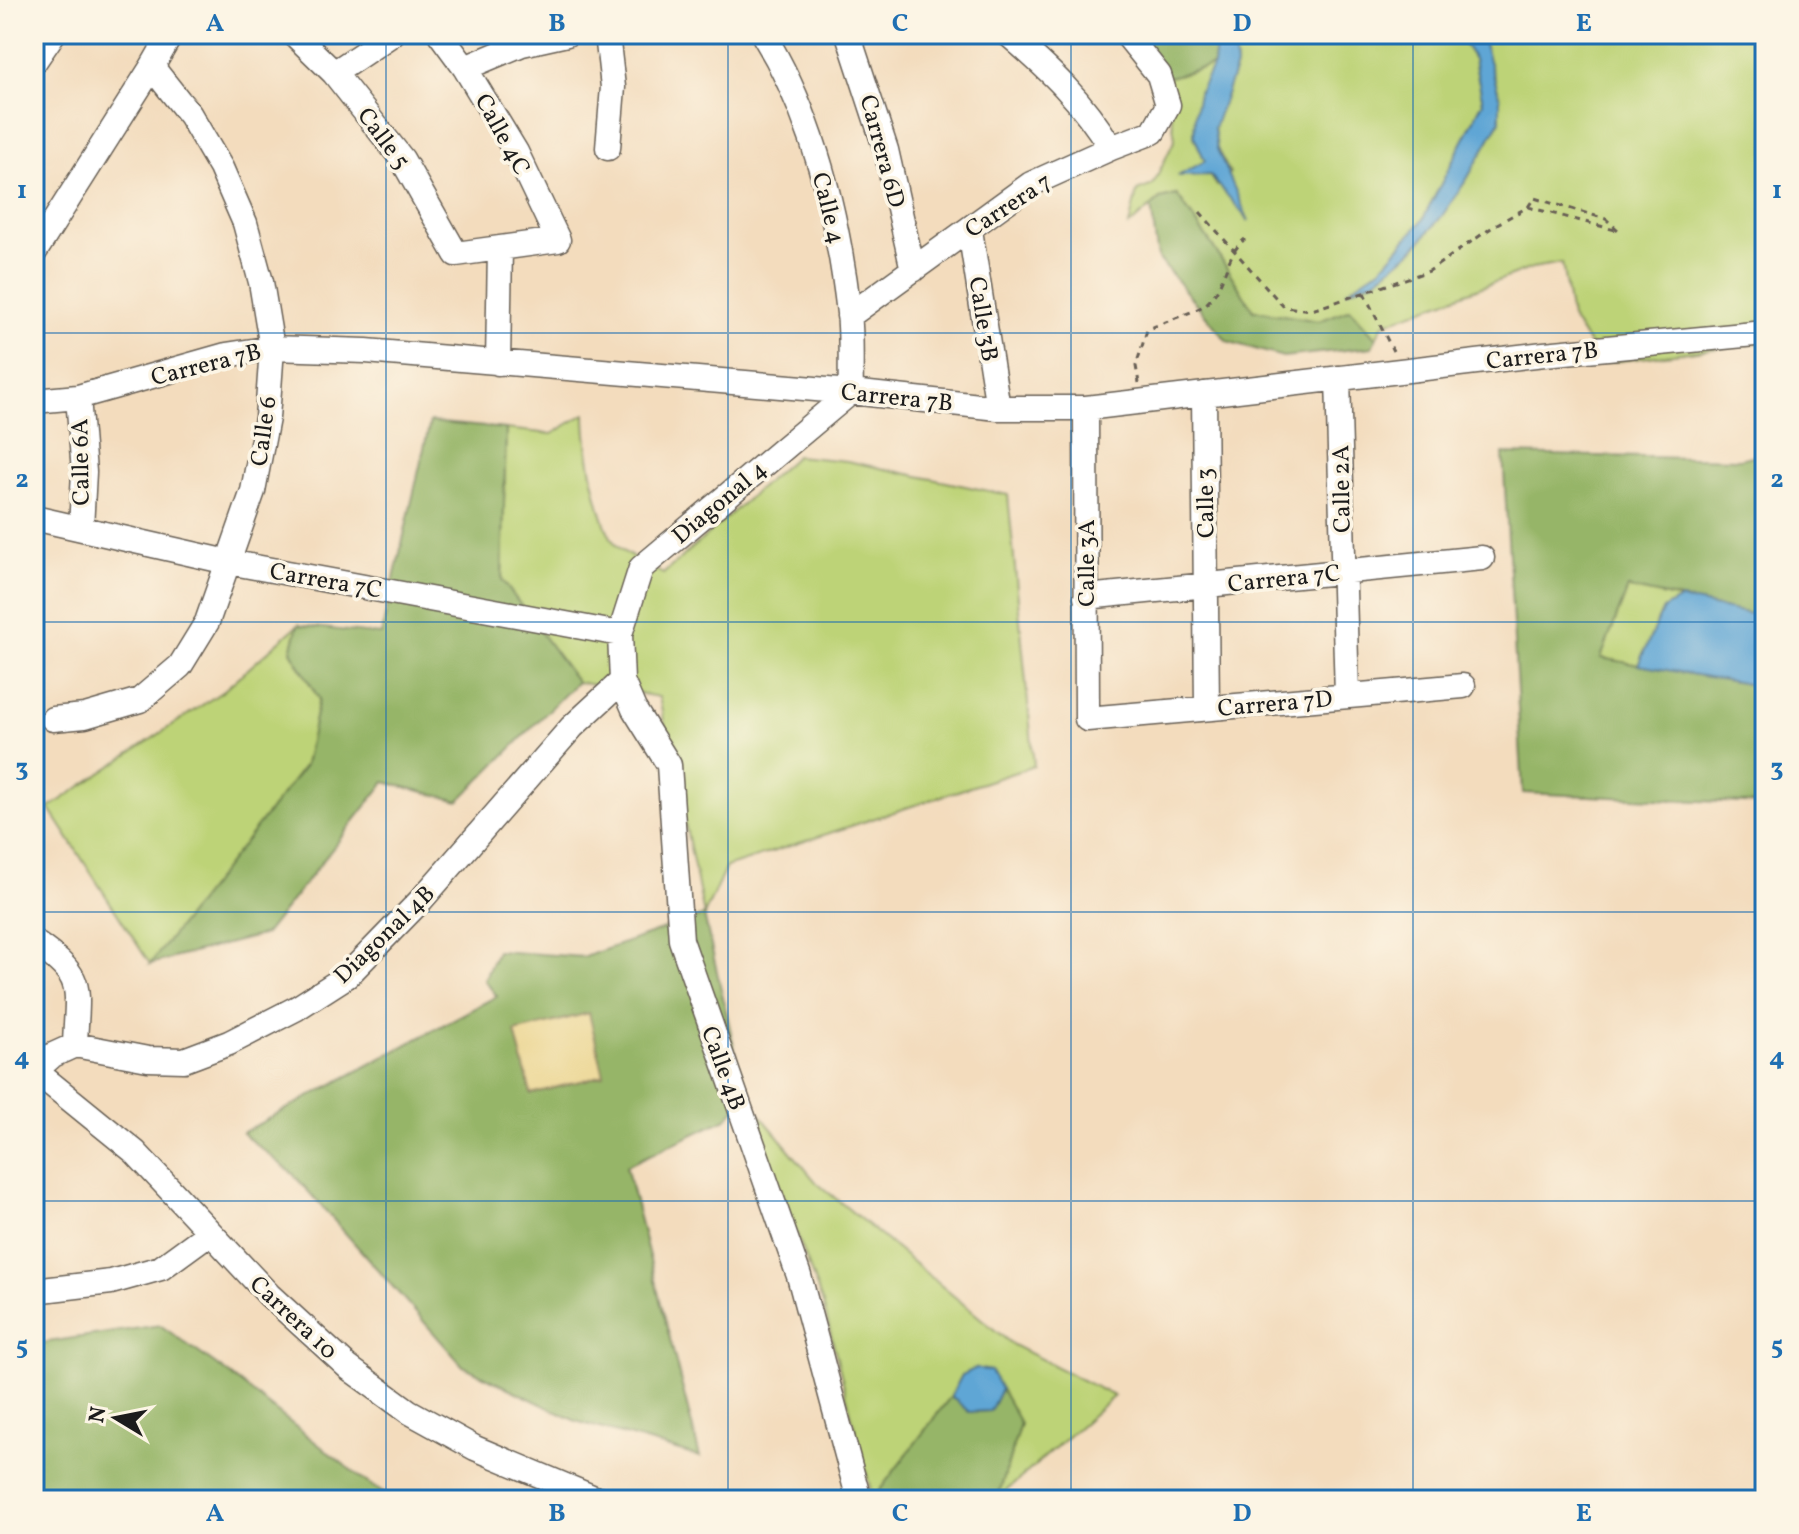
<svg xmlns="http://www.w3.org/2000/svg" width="1799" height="1534" viewBox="0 0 1799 1534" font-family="Vollkorn,serif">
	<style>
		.green { fill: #bdd377; stroke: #6c784a; stroke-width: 2 }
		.forest { fill: #96b568; stroke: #596842; stroke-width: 2 }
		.sand { fill: #eeda9e; stroke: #857b5d; stroke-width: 2 }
		.water { fill: #5ea6d5; stroke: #3d6178; stroke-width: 2 }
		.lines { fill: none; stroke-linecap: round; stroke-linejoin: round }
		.minor-casing { stroke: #675f54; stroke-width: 27 }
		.path { stroke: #675f54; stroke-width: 3; stroke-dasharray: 6 6; stroke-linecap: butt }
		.minor { stroke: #fff; stroke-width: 24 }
		.grid { fill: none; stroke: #1f6fb2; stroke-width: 2; stroke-opacity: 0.55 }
		.labels { text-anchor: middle; stroke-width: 7; stroke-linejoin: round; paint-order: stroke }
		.street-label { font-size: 24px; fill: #1c1c1c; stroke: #fcf5e5 }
		.neatline { fill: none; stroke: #1f6fb2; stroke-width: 3 }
		.grid-label { font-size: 26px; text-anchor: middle; font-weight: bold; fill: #1f6fb2 }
	</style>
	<rect width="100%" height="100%" fill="#fcf5e5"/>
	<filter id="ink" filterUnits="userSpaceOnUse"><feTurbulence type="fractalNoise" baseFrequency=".0125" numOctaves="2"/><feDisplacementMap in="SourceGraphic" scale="16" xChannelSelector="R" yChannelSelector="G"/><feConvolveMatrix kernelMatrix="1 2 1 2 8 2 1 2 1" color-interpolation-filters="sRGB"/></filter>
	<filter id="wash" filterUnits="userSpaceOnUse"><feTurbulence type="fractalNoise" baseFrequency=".006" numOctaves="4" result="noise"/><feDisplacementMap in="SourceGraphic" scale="32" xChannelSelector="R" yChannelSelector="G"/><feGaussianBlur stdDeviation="1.8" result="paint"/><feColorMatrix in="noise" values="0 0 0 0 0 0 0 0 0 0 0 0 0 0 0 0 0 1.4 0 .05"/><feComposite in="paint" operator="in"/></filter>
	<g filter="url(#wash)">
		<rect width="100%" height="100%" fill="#f3dcbd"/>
		<path class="green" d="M1233 34H1458L1474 59 1483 102 1422 221 1382 267 1351 288 1375 280 1413 250 1442 216 1467 179 1500 121V97L1481 34H1765V342L1603 363 1571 318 1562 263 1532 268 1383 324 1376 338 1350 310 1319 322 1253 310 1214 248 1177 195 1160 199 1129 226 1137 191 1153 185 1175 139 1166 78 1213 65 1199 92 1194 136 1205 161 1180 175H1210L1217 186 1230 173 1217 149 1214 127 1236 66Z
			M585 414C585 444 598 523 616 545 627 557 649 566 663 574L796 456 847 461 1008 495 1034 766 726 867 704 915 659 697 577 682 502 580 506 429 552 434Z
			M1628 587 1680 599 1663 609 1638 665 1600 658Z
			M298 625 291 651 319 699 305 766 150 964 49 808 223 691Z
			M746 1098 817 1183 1013 1345 1114 1396 998 1498 1020 1423 962 1375 951 1396 873 1499 823 1304Z"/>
		<path class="forest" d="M1116 34H1216L1213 65 1166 78Z
			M1177 195 1214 248 1253 310 1319 321 1350 309 1376 338 1372 347 1283 357 1227 341 1158 258 1151 207 1160 199Z
			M430 422 506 429 502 580 577 682 459 801 385 782 265 934 150 964 305 765 319 699 291 651 298 625 381 635Z
			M1765 453V617L1628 588 1601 658 1765 687V804L1523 793 1503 454 1739 459Z
			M704 915 746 1098 726 1119 626 1166 700 1457 576 1421 463 1366 293 1174 242 1133 497 996 484 980 497 951 584 957Z
			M160 1325 226 1372 365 1481 394 1500H34V1344Z
			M1001 1389 1020 1423 998 1498 873 1499 951 1396 969 1412 990 1411Z"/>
		<path class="sand" d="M589 1013 604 1075 531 1094 515 1032Z"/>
		<path class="water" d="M1216 34H1233L1236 66 1214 128 1217 149 1249 221 1210 175 1178 176 1205 161 1194 136 1195 114 1199 92 1213 65Z
			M1458 34H1481L1500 97V121L1467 179 1442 216 1413 250 1375 280 1346 291 1382 267 1422 221 1483 102 1474 59Z
			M1680 599 1765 617V687L1638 665 1663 609Z
			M976 1368 991 1371 1001 1389 990 1411 969 1412 951 1396 962 1375Z"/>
	</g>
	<g filter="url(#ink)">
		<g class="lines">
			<defs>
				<path id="minor" d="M294 34 334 73 402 159 456 254 558 240 516 152 465 68 440 34
					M607 34 613 87 608 148
					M763 34C813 115 838 218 849 313 852 339 850 366 851 392
					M848 34 886 150 913 270
					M1008 34C1051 71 1081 99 1111 148
					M34 62 53 34
					M465 68 522 44 567 34
					M334 73 392 34
					M970 230 998 408
					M34 253 152 67 171 34
					M849 316 1031 184 1111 148 1153 132 1168 105 1159 75 1126 34
					M498 363 500 248
					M1338 378 1347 696
					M851 392 641 568 620 634 622 681 634 709 669 765 681 940 799 1276 859 1500
					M1204 394 1207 708
					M78 397 84 472 81 528
					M34 401 78 397 226 355 272 348 366 351 851 392 998 408H1086L1544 354 1765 333
					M1086 408 1087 719 1463 686
					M34 518 228 562 620 634
					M1086 597 1482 558
					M53 719 85 716 140 700 180 666 207 622 253 491 267 418 272 348 261 282 245 223 221 168 190 115 152 67
					M34 942C87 979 77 985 75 1045
					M34 1070 135 1152 269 1295 349 1368 408 1411 475 1448 599 1500
					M35 1071 53 1055 75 1045 148 1059 184 1060 229 1043 297 1008 347 976 421 900 572 727 622 681
					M34 1291 111 1282 161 1268 209 1233"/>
			</defs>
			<use href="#minor" class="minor-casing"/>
			<path class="path" d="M1200 212 1284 307 1312 310 1429 271 1497 224 1528 207 1619 231 1606 219 1534 198 1528 207
				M1364 293 1393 351
				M1139 383 1136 366 1147 330C1160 323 1198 311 1206 304 1227 286 1223 257 1245 239"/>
			<use href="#minor" class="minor"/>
		</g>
	</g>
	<path class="grid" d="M386 34V1500M728 34V1500M1071 34V1500M1413 34V1500M34 333H1765M34 622H1765M34 912H1765M34 1201H1765"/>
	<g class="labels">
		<g class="street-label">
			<text transform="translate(503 134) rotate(61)" y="8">Calle 4C</text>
			<text transform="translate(384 138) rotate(53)" y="8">Calle 5</text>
			<text transform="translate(883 151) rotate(75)" y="8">Carrera 6D</text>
			<text transform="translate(1008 205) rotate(-33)" y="8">Carrera 7</text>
			<text transform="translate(829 208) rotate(76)" y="8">Calle 4</text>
			<text transform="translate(984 319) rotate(81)" y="8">Calle 3B</text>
			<text transform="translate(1542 355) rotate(-6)" y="8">Carrera 7B</text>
			<text transform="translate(206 364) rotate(-14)" y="8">Carrera 7B</text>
			<text transform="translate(897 397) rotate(6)" y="8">Carrera 7B</text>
			<text transform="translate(263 431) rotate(-82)" y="8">Calle 6</text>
			<text transform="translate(80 462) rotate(-91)" y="8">Calle 6A</text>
			<text transform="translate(1341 489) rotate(-91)" y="8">Calle 2A</text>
			<text transform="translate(719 502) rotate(-40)" y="8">Diagonal 4</text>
			<text transform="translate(1205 503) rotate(-91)" y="8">Calle 3</text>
			<text transform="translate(1086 563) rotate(-90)" y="8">Calle 3A</text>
			<text transform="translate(1284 578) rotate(-6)" y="8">Carrera 7C</text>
			<text transform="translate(326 580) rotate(10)" y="8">Carrera 7C</text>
			<text transform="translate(1275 703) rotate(-5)" y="8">Carrera 7D</text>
			<text transform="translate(384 934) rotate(-44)" y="8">Diagonal 4B</text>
			<text transform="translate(724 1068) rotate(70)" y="8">Calle 4B</text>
			<text transform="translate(294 1317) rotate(43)" y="8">Carrera 10</text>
		</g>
	</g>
	<rect width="1799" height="1534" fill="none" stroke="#fcf5e5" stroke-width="88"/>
	<g transform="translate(116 1418) rotate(280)" stroke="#fcf5e5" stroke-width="6" paint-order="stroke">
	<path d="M0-6L14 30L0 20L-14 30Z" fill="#1c1c1c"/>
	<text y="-12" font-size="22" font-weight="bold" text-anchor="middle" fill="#1c1c1c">N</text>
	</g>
	<rect x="44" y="44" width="1711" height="1446" class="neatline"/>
	<g class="grid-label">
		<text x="215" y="31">A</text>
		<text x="557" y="31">B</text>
		<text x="900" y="31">C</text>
		<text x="1242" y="31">D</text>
		<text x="1584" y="31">E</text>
		<text x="22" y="198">1</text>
		<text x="1777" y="198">1</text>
		<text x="22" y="487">2</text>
		<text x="1777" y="487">2</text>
		<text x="22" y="776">3</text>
		<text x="1777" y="776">3</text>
		<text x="22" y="1065">4</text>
		<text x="1777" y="1065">4</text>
		<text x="22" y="1354">5</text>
		<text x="1777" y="1354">5</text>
		<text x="215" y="1521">A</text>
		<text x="557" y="1521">B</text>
		<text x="900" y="1521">C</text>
		<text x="1242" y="1521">D</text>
		<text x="1584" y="1521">E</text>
	</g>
</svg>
